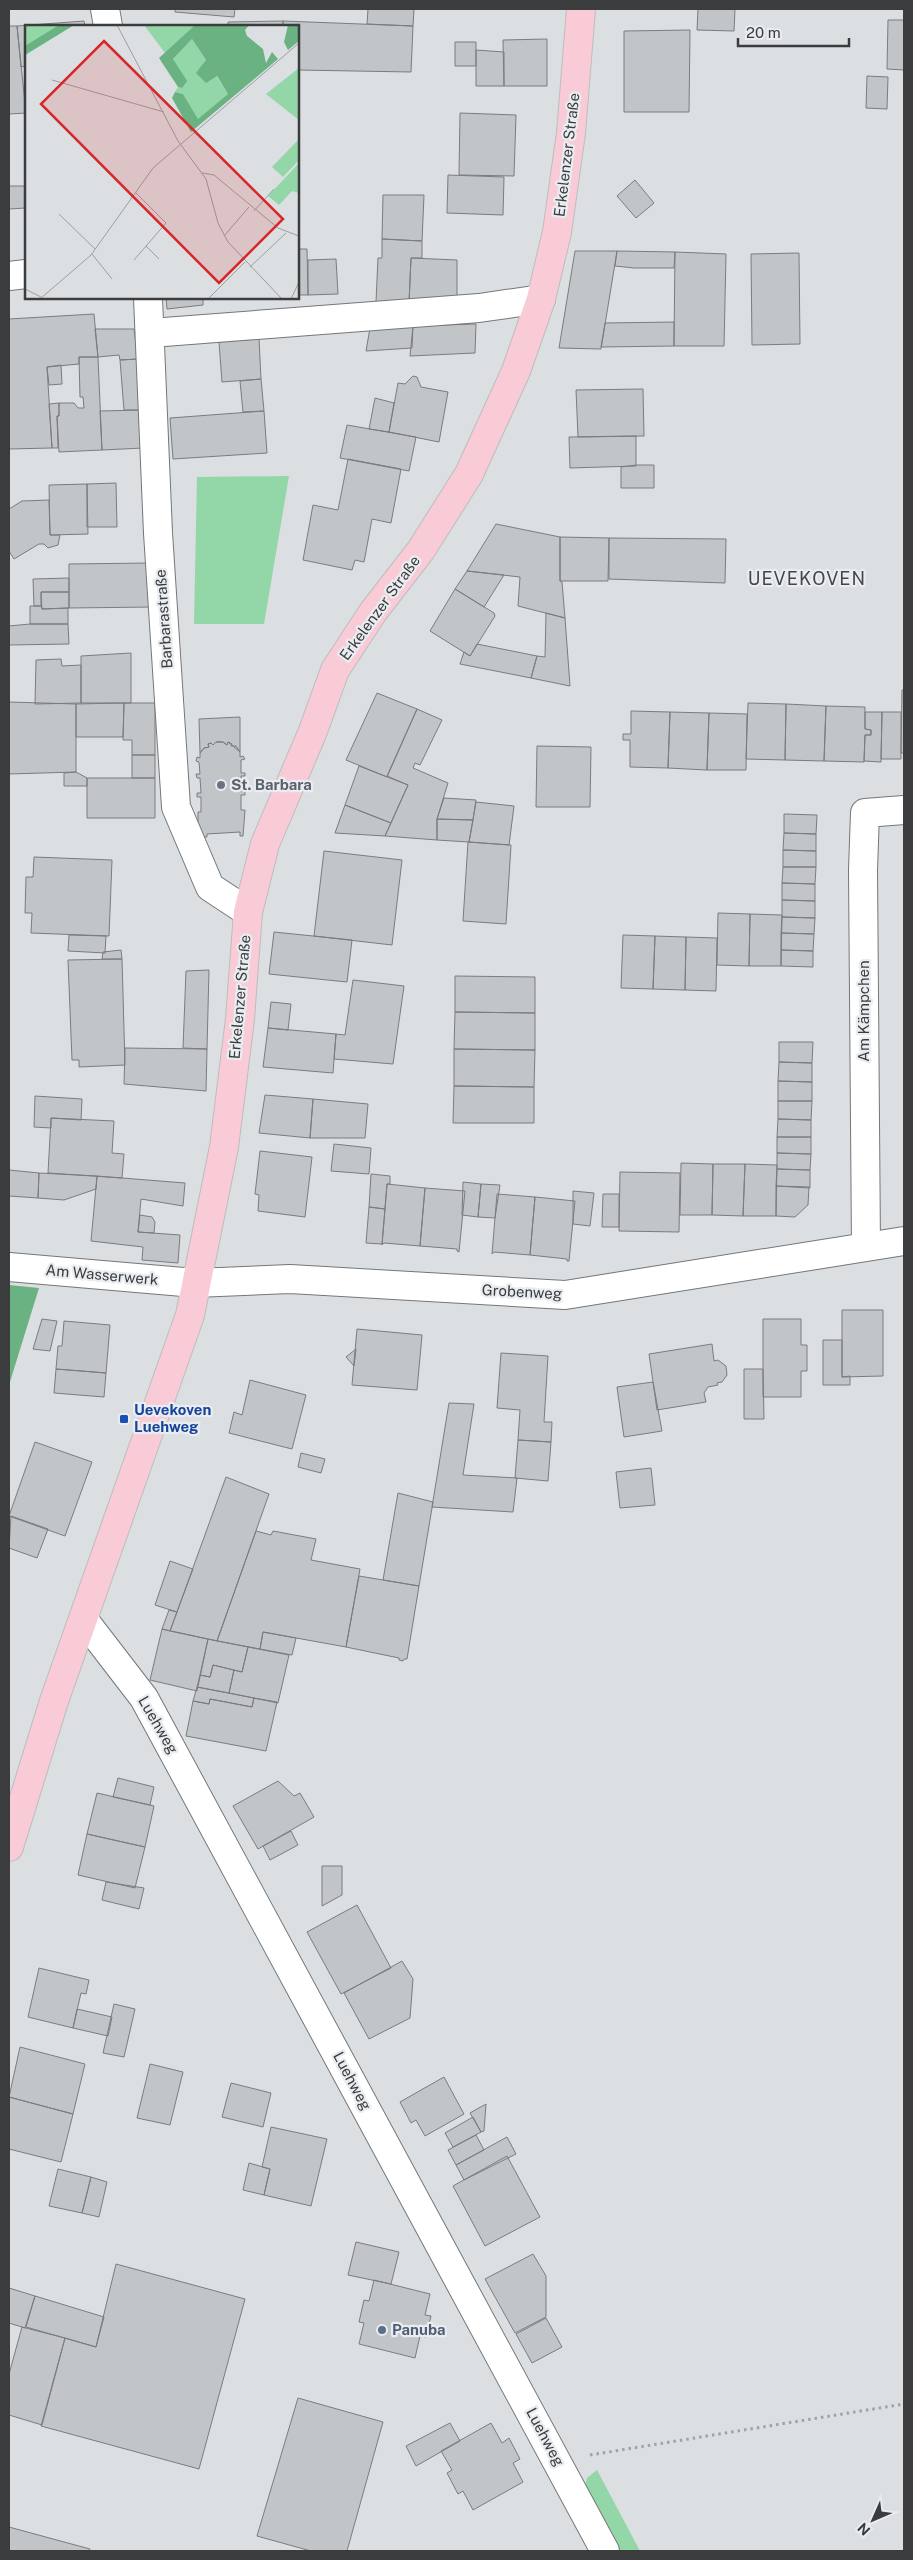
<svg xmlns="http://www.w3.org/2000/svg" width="913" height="2560" viewBox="0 0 913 2560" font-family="'Public Sans',sans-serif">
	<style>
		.green { fill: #93d6a7 }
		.forest { fill: #6ab281 }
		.building { fill: #c2c5c8; stroke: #7a7c7f }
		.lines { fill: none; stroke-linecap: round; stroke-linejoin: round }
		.minor-casing { stroke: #74777a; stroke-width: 30 }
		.major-casing { stroke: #bcbdbd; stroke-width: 30 }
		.path { stroke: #a0a2a5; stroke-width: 3; stroke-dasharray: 2.5 4; stroke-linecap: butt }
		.minor { stroke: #fff; stroke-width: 28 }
		.major { stroke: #f8cbd6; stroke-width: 28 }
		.worship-dot { fill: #6b7280; stroke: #e9ecf0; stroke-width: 2 }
		.transit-dot { fill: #1a4fb4; stroke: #e9ecf0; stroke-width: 2 }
		.service-dot { fill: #5c6f8a; stroke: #e9ecf0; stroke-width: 2 }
		.labels { text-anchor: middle; stroke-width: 4.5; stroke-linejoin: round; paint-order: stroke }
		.street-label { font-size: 15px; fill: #3b3c3d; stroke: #e9ecf0 }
		.worship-label { font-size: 15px; font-weight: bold; fill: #5b616d; stroke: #e9ecf0; text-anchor: start }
		.transit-label { font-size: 15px; font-weight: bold; fill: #164399; stroke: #e9ecf0; text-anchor: start }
		.service-label { font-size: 15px; font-weight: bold; fill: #4e5e75; stroke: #e9ecf0; text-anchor: start }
		.quarter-label { font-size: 18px; letter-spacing: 1px; fill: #444649; stroke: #e9ecf0 }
		.inset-road { fill: none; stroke: #9c9ea0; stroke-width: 1 }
		.view { fill: #d62828; fill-opacity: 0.15; stroke: #d62828; stroke-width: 2.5 }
		.inset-edge { fill: none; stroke: #3b3c3d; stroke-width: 2.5 }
	</style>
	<rect width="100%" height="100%" fill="#dcdfe2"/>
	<path class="green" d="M289 476 264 624H194L197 477Z
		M597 2470 640 2551H615L583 2492 587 2478Z"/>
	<path class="forest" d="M9 1285 39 1288 9 1385Z"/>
	<path class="building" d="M175 9H235L234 17 175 12Z
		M368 9H414L413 26 367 24Z
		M698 9H735L734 31 697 30Z
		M888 20H904V70L887 69Z
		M84 21 85 26H26V66L21 67 17 26Z
		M283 21V26H228V22Z
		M283 21 413 26 411 72 298 70V26H283Z
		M9 26H17L26 113 9 114Z
		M690 30 689 112H624V31Z
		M547 39V86H504L503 40Z
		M455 42H476V66H455Z
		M476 50 504 52V86H476Z
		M867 76 888 77 887 109 866 108Z
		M460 113 516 115 514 176 459 175Z
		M448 175 504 177 503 215 447 213Z
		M635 180 654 203 636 218 617 196Z
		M9 186H26V208L9 209Z
		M383 195H424L422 241 382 239Z
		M382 239 422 241V258H411L409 303 376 302 378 258H382Z
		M298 249H307L308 295H298Z
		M575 251H617L601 349 559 348Z
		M617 251 675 252 674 268H634L615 266Z
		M675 252 726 254 724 346H674Z
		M799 253 800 344 752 345 751 254Z
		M411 258 457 260V304L409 303Z
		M336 259 338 294 308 295V260Z
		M166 298H221L203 299V305L167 309Z
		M94 314 98 357H79V364L47 367 52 448 9 449V319Z
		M674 322V346L601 347 605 323Z
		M476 324 475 353 410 356 413 326Z
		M413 326 412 348 366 351 370 328Z
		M95 329H134L138 359 120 360 119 355 98 357Z
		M259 339 261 379 222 382 219 342Z
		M79 357H98L102 450 59 452 57 416H59V403H74L78 408H84L83 397H80Z
		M138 359 142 410H124L120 360Z
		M61 365 62 384 49 385 47 367Z
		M413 376 417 377 421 387 448 392 439 442 389 432 398 383 405 384Z
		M261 379 264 411 243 412 240 381Z
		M643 389 644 436 578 437 576 390Z
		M375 398 394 403 389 432 369 429Z
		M59 403V416H57L58 448H52L49 404Z
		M142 410 143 448 102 450 100 411Z
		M264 411 267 453 173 459 170 418Z
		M347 425 416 437 409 471 340 458Z
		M636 436V466L570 468 569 437Z
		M348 459 401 469 391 523 372 519 364 562 355 560 352 570 303 560 313 505 338 510Z
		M636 465H654V488H621V467Z
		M116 483 117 527H87V484Z
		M87 484 88 534 50 535 49 485Z
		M49 500 50 535H60L58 545 48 548 44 544H39L14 559 9 551V509L22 501Z
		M496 524 560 537V581L562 582 565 618 518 606 520 577 467 571Z
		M560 537 609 538 608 581H560Z
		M609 538 726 539 725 583 609 579Z
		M149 563 153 607 69 608V564Z
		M467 571 504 575 484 607 455 589Z
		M69 578V592H41V606H34L33 579Z
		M455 589 494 613 495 616 470 656 430 631Z
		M41 592H69V608L42 609Z
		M30 606H41L42 609 68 608V624H30Z
		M546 613 565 618 570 686 531 678 537 656 545 657Z
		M30 624H68L69 644 9 645V626Z
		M477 644 537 656 531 678 460 664 464 652 470 656Z
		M131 653V703H81V656Z
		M61 659 62 666 81 665V703L35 704 36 660Z
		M902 690H904V753H901Z
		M377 693 417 709 387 777 346 760Z
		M9 702 76 704V772L9 774Z
		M124 703 123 737H76V704Z
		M124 703H155V755H132V740H123Z
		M748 703 786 704 785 760 746 759Z
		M786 704 826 706 824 761 785 760Z
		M826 706 865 707V729L871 730V735H865L864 762 824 761Z
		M417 709 442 720 420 765 415 763 413 768 448 783 437 819V840L385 836 408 785 387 776Z
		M631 711 670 712 668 768 630 767V740H623V734H631Z
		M670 712 709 713 707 770 668 768Z
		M865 712H882L881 762 864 761 865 735H871V730L865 729Z
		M882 712H901V759H881Z
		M709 713 747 714 746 770H707Z
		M240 717V752L228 742 227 745 223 742H216L213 745 211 743 208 744 209 747 204 748 200 753 199 719Z
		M216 742H223L227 745 228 742 232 744 231 746H236L240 752V757L243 756 245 759 241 760V773H245V776H241L242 791H245V795H241V810H245L243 836H240V832L207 834V837H204L202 832 198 833V812H201V797H197V793H201L200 778H197L196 774H200L199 762 196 761 197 757 200 758V753L204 748 209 747 208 744 211 743 213 745Z
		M537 746 591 747 590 807H536Z
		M132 755H155V778H132Z
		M359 766 408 785 391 823 345 805Z
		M76 772 87 778V786H64V773Z
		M87 778H155V818H87Z
		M444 798 476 800 473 820 437 819Z
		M476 802 514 806 509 845 469 842Z
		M345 805 391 823 385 836 335 833Z
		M784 814 817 815 816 834 784 833Z
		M437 819 473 820 469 842 437 840Z
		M784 833 816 834V851L783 850Z
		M468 842 511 845 506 924 463 921Z
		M783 850 816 851V867H783Z
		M324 851 402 860 392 945 314 936Z
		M34 857 112 860 109 936 31 933 32 913H25L26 877H33Z
		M783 867H816L815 884 782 883Z
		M782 883 815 884V901L782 900Z
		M782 900 815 901V918L782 917Z
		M718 913 750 914 749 966 717 965Z
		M750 914 782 915 781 966H749Z
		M782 917 815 918 814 934 781 933Z
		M274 932 352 940 347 982 269 974Z
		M781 933 814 934 813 951 781 950Z
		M69 935 106 936 105 953 68 951Z
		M623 935 655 936 653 989 621 988Z
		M655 936 686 937 685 990 653 989Z
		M686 937 717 938 716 991 685 990Z
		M121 950 122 959H102L103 952Z
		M781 950 813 951V967L781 966Z
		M122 959 125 1065 79 1067V1060H72L68 960Z
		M209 970 207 1049 183 1048 186 971Z
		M455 976 535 977V1013L455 1012Z
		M353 980 404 986 393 1064 334 1059 336 1034 345 1035Z
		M271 1002 291 1004 288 1030 268 1028Z
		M455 1012 535 1013V1050L454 1049Z
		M268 1028 336 1034 333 1073 263 1067Z
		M779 1042H813L812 1063 779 1062Z
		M125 1048 207 1049 206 1091 124 1084Z
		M454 1049 535 1050 534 1087 454 1086Z
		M779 1062 812 1063V1082L778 1081Z
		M778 1081 812 1082V1101H778Z
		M454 1086 534 1087V1123H453Z
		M265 1095 313 1099 310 1138 259 1133Z
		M35 1096 82 1099 81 1120 51 1118V1128L34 1127Z
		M313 1099 368 1104 365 1138H310Z
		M778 1101H812L811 1120 778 1119Z
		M51 1118 114 1121 112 1153 124 1154 122 1178 48 1173Z
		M778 1119 811 1120V1137H777Z
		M777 1137H811V1154L777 1153Z
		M334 1144 371 1148 369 1174 331 1171Z
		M260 1151 312 1157 305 1217 258 1211 259 1195 255 1194Z
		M777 1153 811 1154 810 1170 777 1169Z
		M681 1163 713 1164 712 1215H680Z
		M713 1164H745L743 1216 712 1215Z
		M745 1164 777 1165 776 1216H743Z
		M777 1169 810 1170V1188L776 1186Z
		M9 1170 39 1173 38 1198 9 1196Z
		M620 1172 680 1173 679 1232 619 1231Z
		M39 1173 97 1176 96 1189 64 1200 38 1198Z
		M371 1174 390 1176V1184H387L385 1209 369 1207Z
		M97 1176 185 1183 183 1206 141 1199 138 1232 180 1235 178 1263 142 1260 143 1247 91 1241Z
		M463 1182 481 1184 478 1217 462 1215Z
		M387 1184 425 1188 420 1246 384 1243 382 1245Z
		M481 1184 500 1185 495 1218 478 1217Z
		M776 1186 809 1187 808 1205 795 1217 776 1216Z
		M425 1188 465 1191 459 1252 457 1251V1249L420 1246Z
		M573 1191 594 1193 590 1226 573 1224Z
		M497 1194 535 1197 530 1255 494 1252 492 1254Z
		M603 1194H619V1227H602Z
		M535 1197 575 1201 569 1261H567V1259L530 1255Z
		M369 1207 385 1209 382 1244 366 1243Z
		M140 1215 152 1217 155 1222 154 1233 138 1232Z
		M842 1310H883V1376L842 1377Z
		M42 1319 57 1321 50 1351 33 1349Z
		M763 1319H801V1345H807V1371H801V1397H763Z
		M64 1321 110 1325 106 1373 56 1369 58 1346H62Z
		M357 1329 422 1335 417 1390 352 1385Z
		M823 1340H842V1377L850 1376V1385H823Z
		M712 1344 714 1361 718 1360 726 1366 727 1375 722 1382 717 1383 718 1385 708 1387 704 1393 706 1402 657 1410 649 1354Z
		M356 1349 354 1366 346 1357Z
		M501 1353 548 1356 544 1422H552L551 1442 518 1440 520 1410 497 1408Z
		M56 1369 106 1373 104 1397 54 1393Z
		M744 1369H763L764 1419H744Z
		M250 1380 306 1395 292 1449 229 1433 234 1412 242 1415Z
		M653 1382 662 1431 624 1437 617 1387Z
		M449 1403 474 1404 463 1475 517 1478 513 1512 432 1507Z
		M518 1440 551 1442 548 1481 515 1478Z
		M35 1442 92 1462 65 1536 9 1516Z
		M301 1453 325 1459 321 1473 298 1467Z
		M651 1468 655 1505 620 1508 616 1472Z
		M226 1477 269 1494 217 1641 170 1631Z
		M398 1493 433 1502 419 1586 383 1580Z
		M11 1516 48 1529 37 1558 9 1548Z
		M256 1531 271 1535 273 1531 316 1539 311 1560 360 1569 346 1647 263 1632 260 1649 217 1641Z
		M170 1561 193 1569 177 1612 155 1605Z
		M359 1576 419 1586 407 1659H404L403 1661 399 1660V1658L346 1647Z
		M169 1610 177 1612 170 1631 162 1629Z
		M162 1629 208 1639 197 1691 150 1680Z
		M263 1632 296 1638 292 1655 260 1649Z
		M208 1639 248 1647 242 1672 213 1665 210 1677 200 1675Z
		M248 1647 289 1655 278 1703 229 1693 234 1670 242 1672Z
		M213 1665 234 1670 229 1693 197 1687 200 1675 210 1677Z
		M197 1687 254 1698 252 1707 210 1699 209 1704 193 1701Z
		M254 1698 277 1702 266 1751 186 1736 193 1701 209 1704 210 1699 252 1707Z
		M118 1778 154 1787 150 1805 113 1797Z
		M278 1781 294 1796 300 1793 314 1817 258 1849 233 1806Z
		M97 1793 154 1806 145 1847 87 1834Z
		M291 1831 298 1845 270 1860 263 1846Z
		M87 1834 145 1847 135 1888 78 1875Z
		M322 1866H342V1895L322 1906Z
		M106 1882 144 1888 139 1909 102 1900Z
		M357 1905 391 1968 341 1994 307 1932Z
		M402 1961 413 1979 410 2018 369 2039 344 1993Z
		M39 1968 89 1980 86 1994 81 1993 73 2028 28 2017Z
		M114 2004 135 2009 124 2057 103 2053Z
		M77 2009 112 2017 108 2036 73 2028Z
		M20 2047 85 2064 73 2114 9 2097Z
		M150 2064 183 2072 170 2125 137 2118Z
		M444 2077 464 2114 425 2136 416 2120 411 2123 400 2102Z
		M231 2083 271 2093 263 2127 222 2117Z
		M9 2097 73 2114 61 2162 9 2149Z
		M486 2104 484 2131 481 2132 470 2113Z
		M473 2117 481 2132 453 2147 445 2133Z
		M271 2127 327 2139 311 2206 264 2195 270 2169 262 2167Z
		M476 2135 484 2150 456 2165 448 2150Z
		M507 2137 516 2154 464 2180 456 2165Z
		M507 2156 540 2217 485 2246 453 2186Z
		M249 2163 270 2169 264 2195 243 2190Z
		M58 2169 91 2177 82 2213 49 2206Z
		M91 2177 107 2182 99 2217 82 2213Z
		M356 2242 399 2252 391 2284 348 2275Z
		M533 2254 546 2276V2317L515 2333 485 2279Z
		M116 2264 245 2299 199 2469 41 2426 65 2338 96 2347Z
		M374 2280 430 2294 425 2315 431 2316 426 2337 420 2336 415 2358 359 2344 364 2323 359 2322 364 2300 369 2301Z
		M9 2288 35 2296 25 2328 9 2323Z
		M35 2296 104 2317 96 2347 26 2327Z
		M546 2318 562 2347 532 2363 516 2334Z
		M22 2327 65 2338 42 2425 9 2415V2374Z
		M298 2398 383 2422 347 2551H311L257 2536Z
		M450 2423 460 2441 416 2466 406 2446Z
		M491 2423 502 2443 509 2438 520 2459 513 2463 523 2482 473 2510 463 2491 458 2494 447 2473 452 2470 441 2451Z
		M9 2527 90 2549 89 2551H9Z"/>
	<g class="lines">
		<defs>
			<path id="minor" d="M105 9 108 26
				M9 276 26 274
				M148 298 158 533 176 807 210 887 248 912
				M151 333 479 308 541 299
				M866 1247 863 870 865 813 904 810
				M9 1267 195 1283 290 1279 565 1295 904 1241
				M84 1620 144 1698 605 2551"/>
			<path id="major" d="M9 1847 54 1701 190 1315 224 1147 240 1019 248 912 265 844 313 731 335 670 373 612 421 550 469 474 516 371 541 299 557 232 571 133 581 9"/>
		</defs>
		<use href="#minor" class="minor-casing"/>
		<use href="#major" class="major-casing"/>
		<path class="path" d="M590 2455 904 2404"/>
		<use href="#minor" class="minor"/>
		<use href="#major" class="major"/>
	</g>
	<circle class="worship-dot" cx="221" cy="785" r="5"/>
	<rect class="transit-dot" x="119" y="1414" width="10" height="10" rx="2.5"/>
	<circle class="service-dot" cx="382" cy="2330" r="5"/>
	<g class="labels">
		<g class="street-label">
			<text transform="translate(567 155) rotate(-83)" y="5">Erkelenzer Straße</text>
			<text transform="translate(380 608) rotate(-54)" y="5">Erkelenzer Straße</text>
			<text transform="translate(164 619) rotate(-94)" y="5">Barbarastraße</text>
			<text transform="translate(240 997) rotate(-85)" y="5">Erkelenzer Straße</text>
			<text transform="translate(864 1011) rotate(-90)" y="5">Am Kämpchen</text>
			<text transform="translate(102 1275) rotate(5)" y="5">Am Wasserwerk</text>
			<text transform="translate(522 1292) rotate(3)" y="5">Grobenweg</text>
			<text transform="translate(158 1725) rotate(60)" y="5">Luehweg</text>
			<text transform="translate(352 2081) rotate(62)" y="5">Luehweg</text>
			<text transform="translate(545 2437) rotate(62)" y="5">Luehweg</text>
		</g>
		<g class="worship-label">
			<text x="231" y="790">St. Barbara</text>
		</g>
		<g class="transit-label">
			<text x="134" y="1415">Uevekoven<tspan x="134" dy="17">Luehweg</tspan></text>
		</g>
		<g class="service-label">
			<text x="392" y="2335">Panuba</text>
		</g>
		<g class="quarter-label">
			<text x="807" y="585">UEVEKOVEN</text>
		</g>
	</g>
	<g transform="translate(25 25)">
		<rect width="274" height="274" fill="#dcdfe2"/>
		<path d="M0 0H49L0 30ZM119 0H170L140 28ZM167 14 203 69 173 95 158 69 150 67 153 62 157 63 148 34ZM274 43V95L241 69ZM274 114V135L258 152 247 142ZM274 138V168L267 166 254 180 243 171Z" fill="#93d6a7"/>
		<path d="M34 0H49L0 30V21ZM170 0H224L220 5 222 11 238 24 241 38 247 27 253 34 166 107 147 73 150 67 158 69 173 94 203 69 192 51 181 58 171 48 181 35 167 14 148 34 162 56 157 63 153 62 134 33ZM263 0H274V16L263 25 259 17Z" fill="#6ab281"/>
		<path class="inset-road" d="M92 0 153 116 181 154 193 198 203 217 257 274M27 55 139 87M177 148 189 150 253 203 274 211M229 186 249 164M34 189 70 224M199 211 224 182M121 221 134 234M67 229 87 254M109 235 141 198 111 168M225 242 261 208M0 264 16 272M15 274 66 230 128 143 274 18M183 274 220 237M266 274 274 257"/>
		<path class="view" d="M79 16 258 194 194 258 16 79Z"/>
		<rect width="274" height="274" class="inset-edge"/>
	</g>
	<rect width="913" height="2560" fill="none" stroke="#3b3c3d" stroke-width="20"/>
	<g transform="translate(873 2520) rotate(225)" stroke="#e9ecf0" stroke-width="4" paint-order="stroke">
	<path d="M0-4L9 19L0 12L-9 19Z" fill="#3b3c3d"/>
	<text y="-8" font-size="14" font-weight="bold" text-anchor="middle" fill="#3b3c3d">N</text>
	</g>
	<path d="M738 38v8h111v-8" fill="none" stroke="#3b3c3d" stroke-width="2.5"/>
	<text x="746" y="38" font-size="15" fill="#3b3c3d" stroke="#e9ecf0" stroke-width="4" paint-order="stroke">20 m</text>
</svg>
